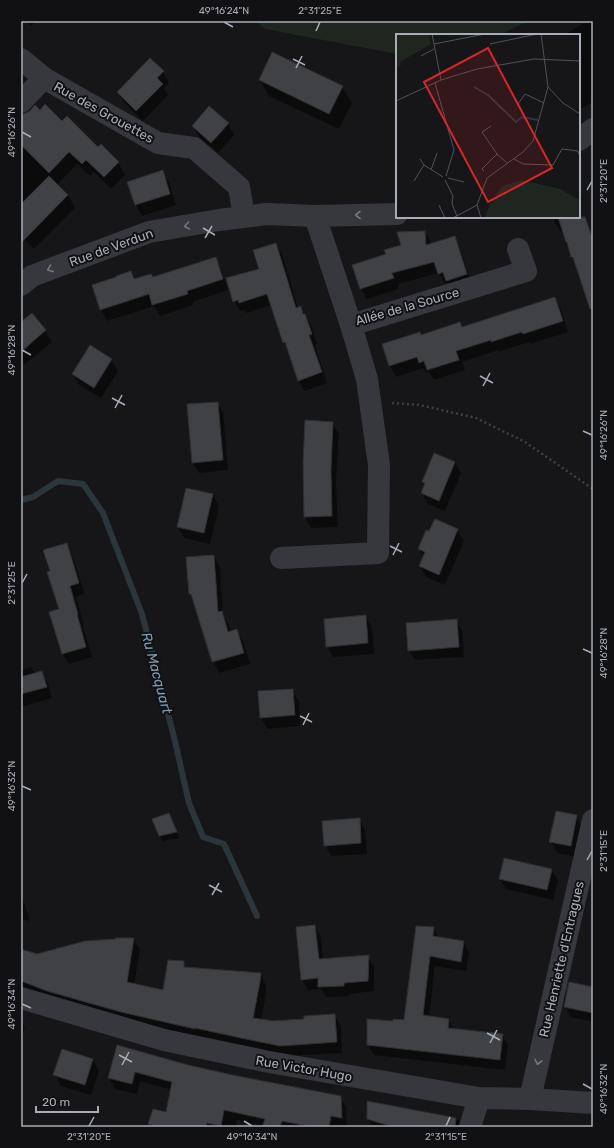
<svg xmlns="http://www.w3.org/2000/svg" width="614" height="1148" viewBox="0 0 614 1148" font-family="Rubik,sans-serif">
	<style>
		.green { fill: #1e261f }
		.shadow { fill: #0007 }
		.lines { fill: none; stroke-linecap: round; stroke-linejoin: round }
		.stream { stroke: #2c353c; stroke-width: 6 }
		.building { fill: #404145; stroke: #303034 }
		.path { stroke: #3d3f44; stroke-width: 2.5; stroke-dasharray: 2 3; stroke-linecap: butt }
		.minor { stroke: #37383d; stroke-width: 22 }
		.oneway { stroke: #757881 }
		.ticks { fill: none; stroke: #a8adb8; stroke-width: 1.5 }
		.labels { text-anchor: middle; stroke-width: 4; stroke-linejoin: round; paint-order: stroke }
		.street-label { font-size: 13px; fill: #a8adb8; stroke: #111113 }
		.water-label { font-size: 14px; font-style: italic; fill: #7f9bb3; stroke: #111113 }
		.inset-river { fill: none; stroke: #2c353c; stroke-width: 2 }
		.inset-road { fill: none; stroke: #505258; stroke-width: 1 }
		.view { fill: #d62828; fill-opacity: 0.15; stroke: #d62828; stroke-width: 2 }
		.inset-edge { fill: none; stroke: #a8adb8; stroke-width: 2 }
		.neatline { fill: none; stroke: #a8adb8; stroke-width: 1.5 }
		.ticks-label { font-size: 10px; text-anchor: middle; fill: #a8adb8 }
	</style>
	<rect width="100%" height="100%" fill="#161618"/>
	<path class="green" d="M256 21H528L500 35H397V54L265 29Z"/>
	<path class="shadow" d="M25 21H36L31 26Z
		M587 21H592L593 23V102L579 110V35H564Z
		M163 72 169 83 164 88 168 95 143 121 125 103 118 92Z
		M260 80 342 87 352 103 339 129 269 96Z
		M40 111 62 123 118 162 125 175 111 189 94 172 90 176 77 164 57 185 68 195 75 208 34 249 21 236V115Z
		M228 124 234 135 218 153 199 137 193 126Z
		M162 171 169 182 176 205 142 216 136 205 128 182Z
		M579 207 585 227 587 226 593 236V290L572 256 567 241 555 223 554 217H579Z
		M425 232 431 242V245L454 237 460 248 472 285 453 291 449 283 445 284 439 273 398 284 399 289 367 299 361 289 354 266 387 255Z
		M276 244 282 254 298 308 300 307 311 325 317 344 315 345 327 383 304 391 299 381 289 352 284 343 272 305 246 313 244 310 240 311 234 301 260 269Z
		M215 258 221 269 228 290 193 302V305L160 316 154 306 107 321 101 310 93 286 131 272 135 280 153 278Z
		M555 298 561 309 568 332 530 344 529 342 498 352V350L462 362 465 370 434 380 429 372 426 373 423 368 396 377 390 366 421 336 460 323 462 327Z
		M31 315 45 331 52 342 25 364 21 362V324Z
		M90 346 112 360 118 371 101 398 79 385 73 374Z
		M217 403 223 412 228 470 199 473 193 463 188 405Z
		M332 423 339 434 336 481 338 527 311 528 305 517Z
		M455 462 461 473 445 511 428 504 422 493 425 485 423 481Z
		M213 495 219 506 210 544 184 538 178 527Z
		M457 530 464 541 445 585 426 577 420 566 424 557 419 549Z
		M66 544 72 555 85 594 76 597 84 625 83 626 92 657 69 664 63 654 60 610 51 571Z
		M214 556 220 567 223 615 228 623 231 632 237 630 243 641 250 664 219 673 213 662 195 603 190 594 187 558Z
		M365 616 372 627 374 654 333 657 327 646Z
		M456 620 462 630 464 657 415 660 409 651Z
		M31 667 35 674 41 672 48 683 52 698 21 707V670Z
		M292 690 299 701 300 726 267 729 261 718Z
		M169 814 179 838 163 841 160 836Z
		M576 816 582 827 577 857 557 853 551 842Z
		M359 819 365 830 367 854 331 856 325 845Z
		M552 870 558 881 553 900 506 889 500 879Z
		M21 893 30 921 21 919Z
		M315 927 321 937 323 959 368 956 374 967V991L349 994 350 996 326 997 321 989 308 990 302 979Z
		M433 928 439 938 464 942 469 952 466 971 435 966 429 1017 448 1020 454 1029 502 1035 508 1045 505 1070 374 1055 368 1045 405 1022Z
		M133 939 140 949 134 985 164 991 183 962 186 968 260 974 266 985V994L261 1020 274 1022 305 1020 334 1015 341 1026 342 1053 287 1056 201 1040 21 989V949L37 955Z
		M593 988V1022L571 1017 565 1007Z
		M21 1021 25 1027 21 1039Z
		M118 1047 187 1065 232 1076 340 1097 346 1107 347 1127 336 1126V1127H270L237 1120 236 1127H150L149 1124 153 1110 166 1114 172 1090 140 1081 137 1094 115 1089 109 1078Z
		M62 1051 93 1060 99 1071 91 1095 61 1086 55 1075Z
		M368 1103 459 1120 463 1127H373L368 1119Z"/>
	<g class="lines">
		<path class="stream" d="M21 500 33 497 58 481 83 484 103 513 142 614 174 737 189 803 203 837 224 844 257 916"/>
	</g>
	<path class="building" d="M272 52 343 86 329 114 259 80Z
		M150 58 164 71 157 78 163 84 136 111 117 92Z
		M45 104 62 121 67 116 98 147 101 144 119 162 104 177 86 160 82 164 69 152 49 173 21 145V115L30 111 35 105 40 110Z
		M209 106 229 123 211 143 192 126Z
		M163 170 170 194 135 205 127 182Z
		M49 176 68 195 21 243V204Z
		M558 217H585L593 240V308L590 309 573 257H571L567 242H566Z
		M425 231 426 245 455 236 467 274 446 281 443 272 438 274 434 262 392 273 394 278 360 289 352 265 386 254 384 250 401 245 397 232Z
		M276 243 296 308 301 306 303 314H305L312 334 309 335 322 372 298 381 285 342 283 343 267 294 239 303 238 300 233 302 226 278 259 269 253 250Z
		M216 257 223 279 187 291 188 294 152 305 149 294 100 310 92 285 116 277V276L131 271 134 279 151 274 153 277Z
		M555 297 563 321 523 334 522 332 491 342V340L456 351 459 360 427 370 424 361 419 363 417 357 389 366 382 344 420 332 421 335 460 322 462 327Z
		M32 313 46 330 21 352V322Z
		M90 345 112 359 94 388 72 374Z
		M218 402 223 460 192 463 187 404Z
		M305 420 333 422 331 470 332 516 304 517 303 464Z
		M434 453 455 462 439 501 421 493 425 483 422 482Z
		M186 488 213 494 204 533 177 527Z
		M435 519 458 529 439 575 419 566 425 552 418 549 426 530 429 531Z
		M67 543 79 583 70 586 78 614H77L86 647 62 654 49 612 59 609 47 572 50 571 43 550Z
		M214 555 218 612 222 611 228 632 237 629 244 653 212 662 191 594H189L186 557Z
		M366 615 368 643 326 647 324 619Z
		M457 619 459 647 408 651 406 623Z
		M42 671 47 687 21 694V677Z
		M293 689 295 715 260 718 258 691Z
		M556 811 577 815 571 846 549 842Z
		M169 813 177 832 159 836 152 819Z
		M360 818 361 843 324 846 322 821Z
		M504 858 552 869 547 890 499 879Z
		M315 925 319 959 369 955 368 981 344 983V986L318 987V978L301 980 296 927Z
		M416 926 434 927 433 936 464 941 461 962 430 956 423 1015 449 1019 448 1028 503 1034 500 1060 367 1045V1019L393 1021V1019L404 1020Z
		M115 938H134L127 982 163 990 168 960 184 961V967L261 973 260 982 253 1018 274 1021 304 1019V1016L335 1014 337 1042 280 1046 241 1038 195 1028V1029L121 1012 47 991 21 981V949L37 954 85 941 116 939Z
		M569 982 593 987V1013L564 1007Z
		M117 1045 188 1065 232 1075 341 1096 342 1118 331 1116 329 1127H313L282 1121 280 1127H262L265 1119 224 1110 221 1126 207 1123 206 1127H159L148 1124 153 1109 166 1112 172 1082 135 1072 132 1084 108 1078Z
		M62 1049 93 1059 85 1085 53 1075Z
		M367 1101 456 1118 455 1127H393L367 1119Z"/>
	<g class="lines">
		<path class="path" d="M392 403 420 405 476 418 525 442 593 489"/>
		<path class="minor" d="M21 59 44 78 158 143 194 148 239 187 244 216
			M21 102 44 78
			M579 140 593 129
			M315 216 351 325 526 271 518 249
			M21 285 32 276 149 232 219 220 267 214 315 216 397 214
			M281 558 378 553 379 465 367 379 351 325
			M21 998 164 1040 269 1062 479 1098 530 1099 593 1103
			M530 1099 593 820
			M470 1127 479 1098"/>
	</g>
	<defs><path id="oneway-chevron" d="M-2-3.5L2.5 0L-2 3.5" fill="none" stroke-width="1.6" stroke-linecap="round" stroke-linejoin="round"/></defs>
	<g class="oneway">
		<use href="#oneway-chevron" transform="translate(358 215) rotate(179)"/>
		<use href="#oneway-chevron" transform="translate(187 226) rotate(170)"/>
		<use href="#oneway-chevron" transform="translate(50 269) rotate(159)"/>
		<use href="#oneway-chevron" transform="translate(538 1062) rotate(103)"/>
	</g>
	<path class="ticks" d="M224 22 233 27M316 31 320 22M293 59 305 65M296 68 302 56M22 132 31 137M587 190 592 181M203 228 215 235M205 238 212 226M22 350 31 355M480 376 493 383M483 386 490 373M112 398 125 405M115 408 122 395M583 431 592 435M390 546 402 552M393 555 399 543M22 583 27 574M583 649 592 653M300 716 312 722M303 725 309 713M22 786 31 790M587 860 592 851M209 885 222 892M212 895 219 883M22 1004 31 1008M487 1033 500 1040M490 1043 497 1030M119 1055 132 1062M122 1065 129 1052M583 1084 592 1089M244 1121 252 1126M89 1126 94 1117M446 1126 450 1117"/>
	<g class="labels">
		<g class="street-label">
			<text transform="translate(104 112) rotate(29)" y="5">Rue des Grouettes</text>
			<text transform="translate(111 247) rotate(-20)" y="5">Rue de Verdun</text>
			<text transform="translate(407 306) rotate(-16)" y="5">Allée de la Source</text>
			<text transform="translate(561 959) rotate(-77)" y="5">Rue Henriette d'Entragues</text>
			<text transform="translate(304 1068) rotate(10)" y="5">Rue Victor Hugo</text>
		</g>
		<g class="water-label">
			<text transform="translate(157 673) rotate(75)" y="5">Ru Macquart</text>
		</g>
	</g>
	<g transform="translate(396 34)">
		<rect width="184" height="184" fill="#161618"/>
		<path d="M0 0H33L35 10 4 28 5 31 0 34ZM126 146 164 155 184 166V184H88L94 170 106 152Z" fill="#1e261f"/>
		<path class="inset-river" d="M78 53 92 61 120 88 126 83 142 86"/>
		<path class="inset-road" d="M36 0 45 46M38 10 89 0M94 10 141 0M25 22 38 15M39 49 58 116 50 142M152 53 167 69 184 80M0 67 45 46 81 35 138 25 184 27M122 70 129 60 148 69M95 92 86 98 101 120M24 125 28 131 47 143M118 125 127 130 157 131 166 115 182 117 184 123M35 136 41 119M88 137 86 135 101 120 111 129M52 144 68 148M49 146 57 162 56 170 61 182M18 147 28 131M43 171 49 184M81 171 85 184M57 184 81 171 91 144 127 118 137 107 152 53 145 0"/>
		<path class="view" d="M92 14 156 134 92 168 28 48Z"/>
		<rect width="184" height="184" class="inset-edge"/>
	</g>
	<rect width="614" height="1148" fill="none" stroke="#111113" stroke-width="44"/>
	<path d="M36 1106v6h62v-6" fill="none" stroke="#a8adb8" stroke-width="2"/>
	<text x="42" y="1106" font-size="12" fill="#a8adb8" stroke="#111113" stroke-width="3" paint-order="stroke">20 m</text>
	<rect x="22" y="22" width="570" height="1104" class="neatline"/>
	<g class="ticks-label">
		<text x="224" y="14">49°16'24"N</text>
		<text x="320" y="14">2°31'25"E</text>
		<text transform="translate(11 132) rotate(-90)" y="4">49°16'26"N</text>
		<text transform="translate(603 181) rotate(-90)" y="4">2°31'20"E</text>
		<text transform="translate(11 350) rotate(-90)" y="4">49°16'28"N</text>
		<text transform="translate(603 435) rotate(-90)" y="4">49°16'26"N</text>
		<text transform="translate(11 583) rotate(-90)" y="4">2°31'25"E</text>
		<text transform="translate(603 653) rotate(-90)" y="4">49°16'28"N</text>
		<text transform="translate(11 786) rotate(-90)" y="4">49°16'32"N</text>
		<text transform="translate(603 851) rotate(-90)" y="4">2°31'15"E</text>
		<text transform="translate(11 1004) rotate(-90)" y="4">49°16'34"N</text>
		<text transform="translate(603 1089) rotate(-90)" y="4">49°16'32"N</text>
		<text x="89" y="1140">2°31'20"E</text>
		<text x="252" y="1140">49°16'34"N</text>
		<text x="446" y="1140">2°31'15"E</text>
	</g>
</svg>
